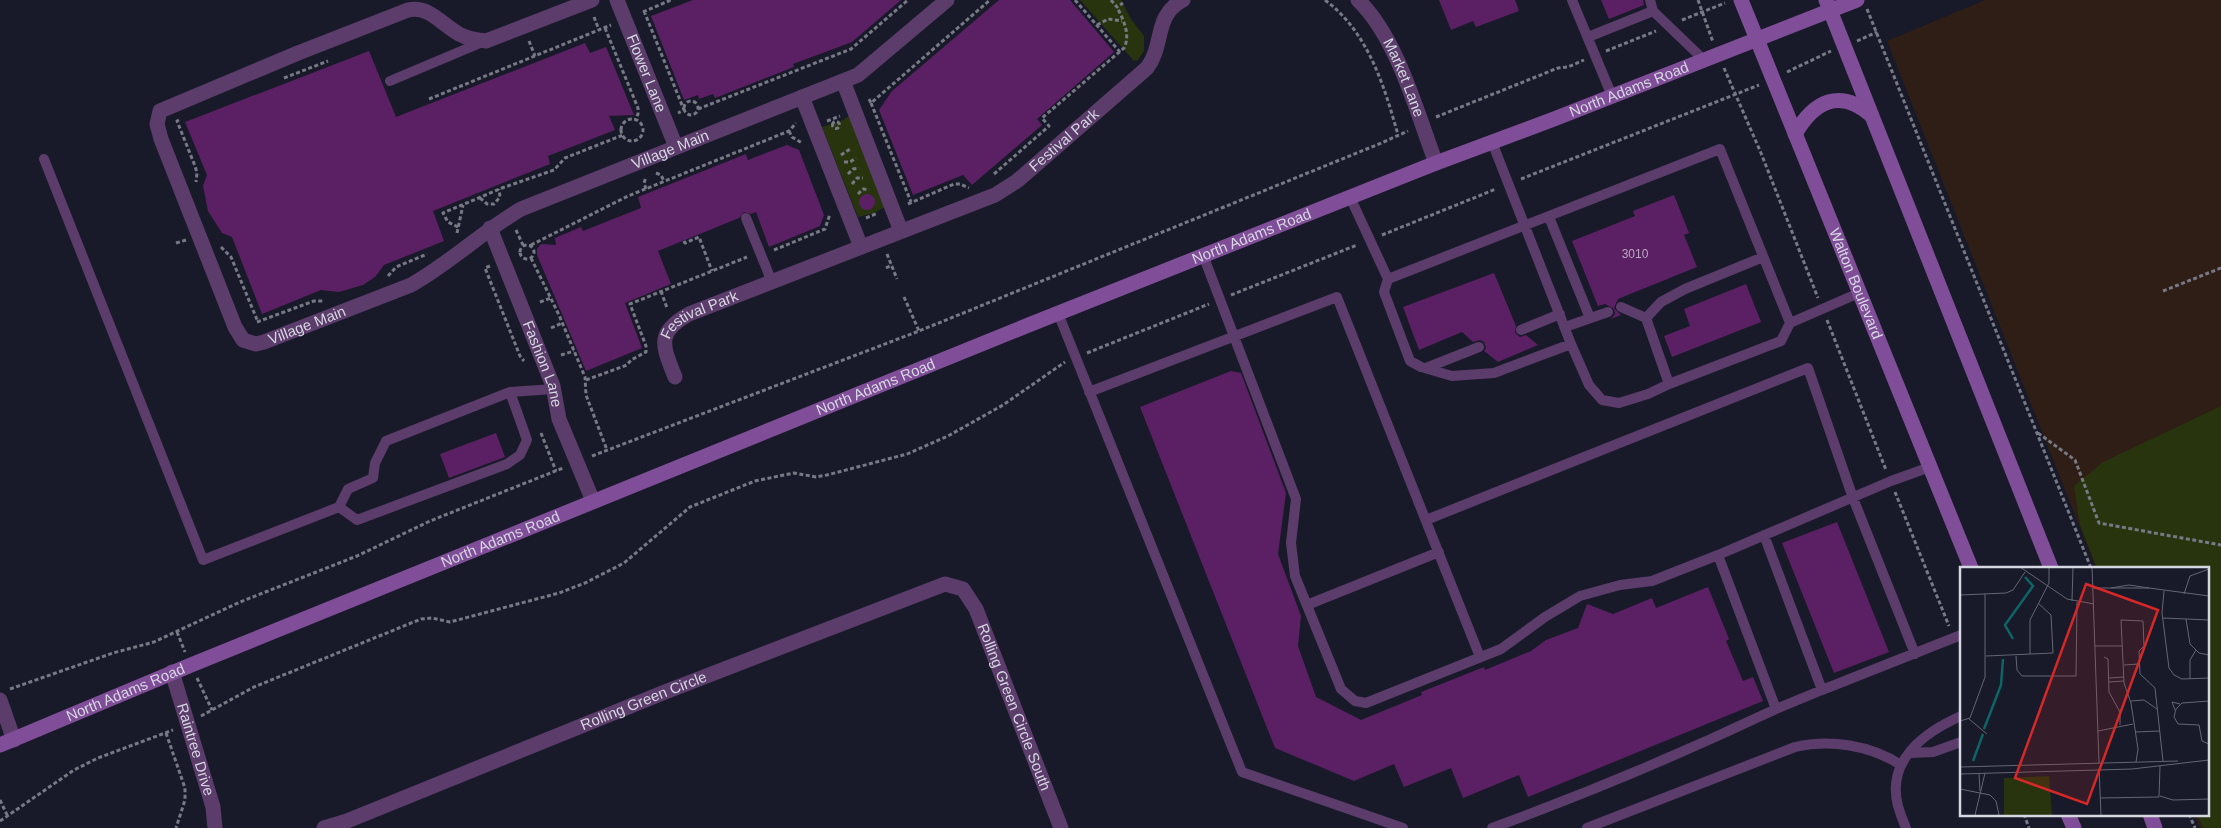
<svg xmlns="http://www.w3.org/2000/svg" width="2221" height="828" viewBox="0 0 2221 828" font-family="Arial,sans-serif">
	<style>
		.education { fill: #2e1e16 }
		.green { fill: #27340d }
		.building { fill: #5b2063 }
		.lines { fill: none; stroke-linecap: round; stroke-linejoin: round }
		.path { stroke: #777985; stroke-width: 3; stroke-dasharray: 4 2.5; stroke-linecap: butt }
		.lane { stroke: #5b3c6b; stroke-width: 10 }
		.street { stroke: #5b3c6b; stroke-width: 15 }
		.secondary { stroke: #804d98; stroke-width: 15 }
		.labels { text-anchor: middle; stroke-width: 5; stroke-linejoin: round; paint-order: stroke }
		.number-label { font-size: 12px; fill: #b6a9c2 }
		.street-label { font-size: 15px; fill: #d5d7e1; stroke: #181a29 }
		.inset-river { fill: none; stroke: #0e6567; stroke-width: 2.5 }
		.inset-road { fill: none; stroke: #646673; stroke-width: 1 }
		.view { fill: #d62828; fill-opacity: 0.15; stroke: #d62828; stroke-width: 2.5 }
		.inset-edge { fill: none; stroke: #d5d7e1; stroke-width: 2.5 }
	</style>
	<rect width="100%" height="100%" fill="#181a29"/>
	<path class="education" d="M1985 0H2221V828H2200L2194 814H2207V568H2096L1887 41Z"/>
	<path class="green" d="M1080 0H1121L1131 19 1144 36V51L1138 60 1134 61Z
		M849 116 885 207 874 213 858 217 822 127 841 121Z
		M2221 406V828H2203L2197 814H2207V568H2097L2080 525 2074 486 2103 462Z"/>
	<path class="building" d="M693 0H901L852 42 793 64 794 67 715 98 713 94 699 99 698 95 684 100 651 16Z
		M999 0H1070L1114 52 1037 119 1042 125 972 185 963 175 913 195 879 110 892 91Z
		M1439 0H1515L1519 11 1476 27 1473 21 1451 30Z
		M1601 0H1643L1644 5 1609 19Z
		M585 43 590 53 606 47 634 115 609 116 615 130 548 156 550 164 433 211 444 241 384 265 375 277 363 285 339 292 321 290 262 314 232 237 222 233 208 211 203 186 207 175 185 122 369 51 396 117Z
		M787 145 799 150 824 215 820 226 769 247 756 212 751 214 744 212 739 218 658 251 671 284 625 303 642 348 586 371 537 255V249L541 244 556 245 555 238 581 227 583 231 641 208 638 197 746 154 748 160Z
		M859 202a8 8 0 1 1 16 0a8 8 0 1 1-16 0Z
		M1674 195 1689 233 1684 235 1697 267 1618 299 1614 308 1621 315 1611 319 1615 314 1614 309 1605 304 1598 306 1572 241 1635 216 1633 211Z
		M1494 273 1516 326 1515 333 1520 337 1526 335 1538 345 1498 362 1484 351 1486 348 1484 342 1480 340 1473 342 1462 332 1419 350 1403 307Z
		M1746 284 1761 322 1672 357 1664 336 1690 326 1684 309Z
		M1231 371 1241 373 1286 493 1278 554 1301 616 1298 646 1316 697 1361 720 1422 695 1421 692 1484 667 1485 670 1531 651 1546 640 1578 628 1587 604 1613 614 1652 598 1656 608 1708 587 1729 639 1726 641 1743 681 1753 677 1763 701 1528 797 1519 775 1463 798 1451 768 1404 787 1394 764 1354 781 1275 748 1140 407Z
		M496 433 505 457 449 478 440 454Z
		M1837 522 1889 652 1834 673 1782 543Z"/>
	<g class="lines">
		<path class="path" d="M1075 0 1120 52
			M1111 0 1117 7 1123 3
			M1325 0C1368 32 1384 85 1398 135
			M1698 0 1713 42
			M1867 9 2091 568
			M644 11 684 110 678 113
			M643 12 671 0
			M594 17 599 30
			M1682 20 1725 3
			M1097 25 1108 19 1122 21
			M605 28 638 108V114L635 120
			M529 41 535 56
			M1857 41 1877 32
			M1606 51 1656 31
			M1724 68 1761 153 1818 298
			M1787 72 1831 51
			M284 78 328 61
			M429 99 611 25
			M869 99 871 103 990 0
			M684 108a7 7 0 1 1 14 0a7 7 0 1 1-14 0Z
			M871 103 911 202
			M698 109 851 49 908 0
			M1436 117 1558 68 1568 67 1584 60
			M621 130a11 11 0 1 1 22 0a11 11 0 1 1-22 0Z
			M179 120 177 121 195 166 197 173 196 182
			M827 121 840 116
			M832.5 125a3.5 3.5 0 1 1 7 0a3.5 3.5 0 1 1-7 0Z
			M789 131 792 137 802 143
			M841 155 850 149
			M844 162H850L856 158
			M656 173 661 175 664 181
			M848 174 853 169 859 168
			M994 174 1049 126 1042 118 1124 48C1131 35 1123 19 1117 7
			M1521 179 1759 85
			M852 184 857 178H863
			M646 189 644 183 646 177
			M858 194 863 189 869 190
			M480 198 487 204H494L500 197 499 189
			M908 204 954 184H960L969 188
			M866 218 878 213
			M458 227 448 222 443 213 502 188 554 170 565 158 623 135
			M516 230 523 245
			M457 233 463 205
			M1382 235 1496 189
			M684 241 685 243 699 237 712 271
			M176 243 186 240
			M520 252a7 7 0 1 1 14 0a7 7 0 1 1-14 0Z
			M531 245 628 196 789 131 796 123
			M221 247 231 257 258 322
			M774 250 825 229 830 214
			M887 254 897 279
			M531 258 559 315 585 377 586 395 607 450
			M490 266 485 268 520 356 524 361
			M886 268 892 265
			M388 276 396 267 427 254
			M661 291 667 308
			M2163 291 2221 268
			M1231 295 1357 245
			M904 297 919 331
			M540 302 551 298
			M1827 320 1886 470
			M257 322 314 301H324
			M551 328 562 323
			M1087 353 1209 304
			M561 355 574 351
			M586 380 627 365 631 360 646 352V346L630 304 747 257
			M541 433 556 471
			M2038 433 2075 460 2099 523 2221 545
			M592 456 919 331 1379 144 1408 131
			M1895 492 1949 626
			M177 632 185 652
			M197 678 212 710
			M10 689 113 653 154 642 240 602 357 556 430 521 563 468
			M201 716 254 687 421 619 432 618 450 622 559 593 585 583 624 563 690 507 755 481 794 473 816 477 827 475 907 454 948 436 1003 405 1065 362
			M166 733 185 788V800L176 828
			M0 800 8 817
			M2024 814 2029 828
			M2189 814 2195 828
			M0 821 74 770 98 758 173 730"/>
		<path class="lane" d="M1572 0 1612 96
			M1650 0 1653 11 1704 60
			M1588 37 1653 11
			M390 81 485 41
			M1492 142 1571 344 1589 385 1602 400 1619 403 1648 394 1669 384 1781 341 1790 323 1859 293
			M44 159 203 560 339 507 348 489 373 478 375 463 386 441 510 392 554 389
			M1350 197 1388 279 1384 292 1410 361 1421 367 1452 376 1494 373 1571 344
			M1549 217 1590 318
			M746 218 772 282
			M1203 255 1296 499 1291 543 1295 576 1341 689 1355 701 1366 703 1501 649 1545 617 1580 596 1620 585 1652 581 1718 555 1891 481 1930 467
			M1388 279 1720 149 1790 323
			M1621 307 1646 318
			M1058 313 1242 772 1403 828
			M1565 327 1608 312
			M1521 330 1560 314
			M1426 368 1479 347
			M1669 384 1646 318 1661 302 1685 289 1763 257
			M1089 392 1337 297 1480 657
			M339 507 357 520 507 464 520 455 527 440 510 392
			M1426 520 1808 368 1853 498 1915 654
			M1718 555 1776 709 1822 690 1764 535
			M1307 605 1439 552
			M1822 690 1961 635
			M1911 753 1933 752 1961 742
			M1492 828C1588 793 1683 753 1776 709
			M1587 828 1795 747C1830 739 1870 745 1901 765
			M1906 828C1903 821 1900 813 1898 806 1886 760 1925 732 1961 716"/>
		<g class="street">
			<path id="s1" d="M592 0 486 41C477 40 468 39 459 34 442 25 429 5 408 10L298 53 160 111 157 124 161 139 235 327 243 340 256 344 264 342 411 285C450 263 483 231 521 209L858 75 947 0"/>
			<path id="s2" d="M617 0 676 147"/>
			<path id="s3" d="M1358 0C1397 37 1417 113 1436 163"/>
			<path d="M843 81 901 231"/>
			<path d="M802 97 861 247"/>
			<path id="s4" d="M490 228 553 386 559 419 593 501"/>
			<path id="s5" d="M675 377C663 346 655 333 689 314L995 195 1017 181 1147 68C1165 44 1153 16 1183 0"/>
			<path id="s6" d="M172 672 213 807 215 828"/>
			<path d="M0 700 14 740"/>
			<path id="s7" d="M324 828 347 821 665 692 945 584 963 589 976 609 1061 828"/>
		</g>
		<g class="secondary">
			<path id="s8" d="M1741 0 1971 568"/>
			<path d="M1826 0 2051 568"/>
			<path d="M1795 134C1814 101 1840 88 1871 115"/>
			<path id="s9" d="M0 745 191 665 1026 326 1436 163 1554 119 1857 0"/>
			<path d="M2068 814 2074 828"/>
			<path d="M2150 814 2155 828"/>
		</g>
	</g>
	<g class="labels">
		<g class="number-label">
			<text x="1635" y="258">3010</text>
		</g>
		<g class="street-label">
			<text dy="5" stroke="none"><textPath href="#s2" startOffset="79">Flower Lane</textPath></text>
			<text dy="5" stroke="none"><textPath href="#s3" startOffset="91">Market Lane</textPath></text>
			<text dy="5" stroke="none"><textPath href="#s9" startOffset="1756">North Adams Road</textPath></text>
			<text dy="5" stroke="none"><textPath href="#s5" startOffset="492">Festival Park</textPath></text>
			<text dy="5" stroke="none"><textPath href="#s1" startOffset="1188">Village Main</textPath></text>
			<text dy="5" stroke="none"><textPath href="#s9" startOffset="1351">North Adams Road</textPath></text>
			<text dy="5" stroke="none"><textPath href="#s8" startOffset="306">Walton Boulevard</textPath></text>
			<text dy="5" stroke="none"><textPath href="#s5" startOffset="84">Festival Park</textPath></text>
			<text dy="5" stroke="none"><textPath href="#s1" startOffset="782">Village Main</textPath></text>
			<text dy="5" stroke="none"><textPath href="#s4" startOffset="146">Fashion Lane</textPath></text>
			<text dy="5" stroke="none"><textPath href="#s9" startOffset="946">North Adams Road</textPath></text>
			<text dy="5" stroke="none"><textPath href="#s9" startOffset="541">North Adams Road</textPath></text>
			<text dy="5" stroke="none"><textPath href="#s9" startOffset="136">North Adams Road</textPath></text>
			<text dy="5" stroke="none"><textPath href="#s7" startOffset="344">Rolling Green Circle</textPath></text>
			<text dy="5" stroke="none"><textPath href="#s7" startOffset="815">Rolling Green Circle South</textPath></text>
			<text dy="5" stroke="none"><textPath href="#s6" startOffset="81">Raintree Drive</textPath></text>
		</g>
	</g>
	<g transform="translate(1960 567)">
		<rect width="249" height="249" fill="#181a29"/>
		<path d="M89 209 92 248H44V211Z" fill="#27340d"/>
		<path class="inset-river" d="M53 72 45 58 73 19 65 10M24 162 41 118 43 92M13 194 23 167"/>
		<path class="inset-road" d="M60 0 107 32 134 37M132 0 139 196M133 21H189L169 18 151 21M189 21 249 29M204 24 202 46 209 101 214 108 222 112 249 111M224 27 230 9 249 2M0 28 46 26 53 23 65 5M112 34 113 0M203 51 249 53M226 52 230 77 239 86 249 88M135 79H162M70 87V53L89 16V0M26 89 93 86 91 48 78 36M56 89 57 103 62 109H116L117 35M144 90 148 92 149 125 160 145V158M164 98 179 97M149 111 164 110M230 112V93L236 83M149 115 164 114M171 134 184 133 197 142M249 134 222 136 216 142 214 150 218 157 239 158 242 174 249 177M215 143 212 135 220 137M9 152 27 167M0 154 10 151 25 110V27M138 164 173 157M175 165 200 164M176 195 178 182 171 136 164 116 161 53 183 54 184 79 179 84 180 107 195 121 203 194M0 200 218 194M139 201 141 248M0 207 172 202 249 193M19 207 20 224M0 222 30 228 36 234 39 248M200 229 213 233 249 232M140 231 199 230 200 199M15 248 25 206"/>
		<path class="view" d="M126 17 198 43 127 237 55 211Z"/>
		<rect width="249" height="249" class="inset-edge"/>
	</g>
</svg>
